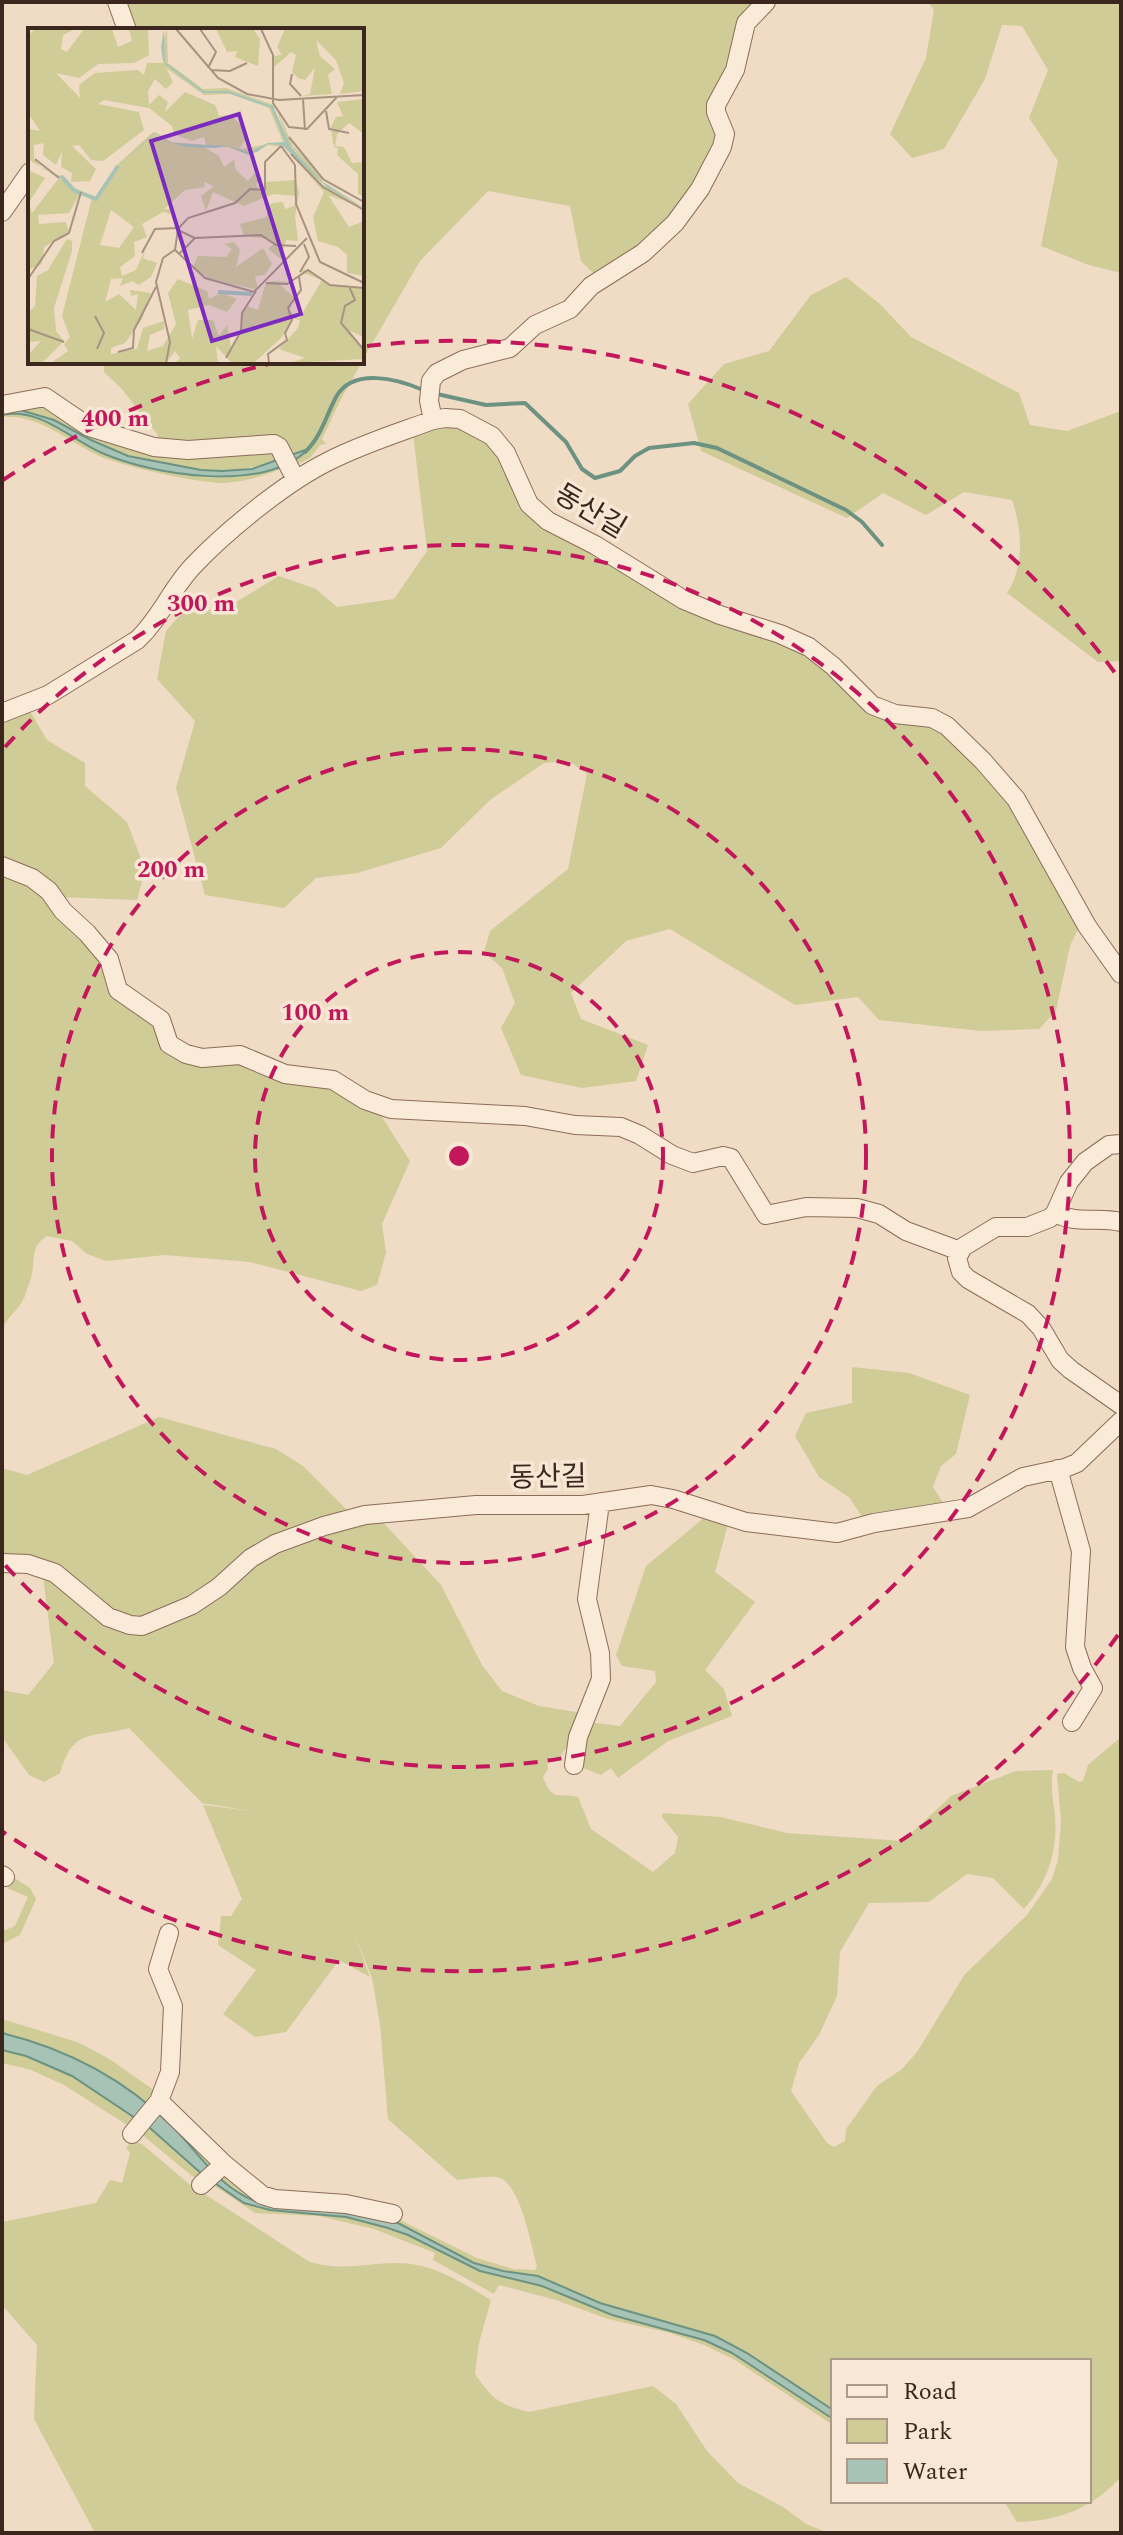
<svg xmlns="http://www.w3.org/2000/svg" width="1123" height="2535" viewBox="0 0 1123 2535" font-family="Spectral,'Noto Sans KR',serif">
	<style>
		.green { fill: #cfcc98 }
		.water { fill: #a6c3b6; stroke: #6c9282; stroke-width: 2 }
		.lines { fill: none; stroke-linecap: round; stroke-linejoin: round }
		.stream { stroke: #6c9282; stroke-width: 4 }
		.minor-casing { stroke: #8c6c5a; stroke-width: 20 }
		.minor { stroke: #faead8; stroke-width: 18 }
		.ring { fill: none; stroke: #c2185b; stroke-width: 4; stroke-dasharray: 14 10 }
		.labels { text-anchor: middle; stroke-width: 7; stroke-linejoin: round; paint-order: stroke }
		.street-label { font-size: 28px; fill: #3b271e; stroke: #f7e7d4 }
		.inset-river { fill: none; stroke: #a6c3b6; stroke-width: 4 }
		.inset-road { fill: none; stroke: #a89382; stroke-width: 2 }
		.view { fill: #7b2cbf; fill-opacity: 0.15; stroke: #7b2cbf; stroke-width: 4 }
		.inset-edge { fill: none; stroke: #3b271e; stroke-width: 4 }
		.centre { fill: #c2185b; stroke: #f7e7d4; stroke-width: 4 }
		.ring-label { font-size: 24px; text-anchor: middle; font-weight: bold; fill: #c2185b; stroke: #f7e7d4; stroke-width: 7; stroke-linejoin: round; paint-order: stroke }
	</style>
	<rect width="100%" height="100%" fill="#f0dbc4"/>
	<path class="green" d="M120 2H761L726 84 722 134 672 221 597 277 581 261 570 206 488 191 420 261 362 361V30H130Z
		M928 2H1121V273L1089 265 1041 246 1058 161 1029 118 1048 70 1022 26 1002 25 985 79 944 149 912 158 890 134 926 58 934 10Z
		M846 277 880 304 911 337 1019 393 1030 425 1067 431 1121 411V661L1098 662 1007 593C1025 566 1022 529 1012 500L964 492 926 515 883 493 847 518 701 451 688 404 724 364 769 351 811 295Z
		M104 362H362L341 399 322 439 326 444 320 445 310 458 294 466 287 453 158 443 157 434 121 388 104 372Z
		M41 405 104 436 268 448 279 459C230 481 159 469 111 449 86 440 64 421 39 414 27 411 14 411 2 410Z
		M17 413C48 418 72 439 100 452 131 467 200 481 233 477 250 476 266 471 281 465L283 468C264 476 244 482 223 483 198 483 120 466 97 455 66 440 38 414 2 417V415Z
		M449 425 474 434 493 447 527 510 804 652 828 671 921 722 943 732 996 783 1081 923 1070 946 1056 1011 1039 1029 981 1031 879 1020 858 997 795 1005 670 929 626 941 571 993 581 1019 648 1045 636 1081 582 1088 521 1075 501 1028 515 1003 502 968 484 952 490 931 568 869 587 774 569 761 544 763 490 800 441 848 357 873 316 878 284 908 205 895 176 788 195 721 157 679 166 631 181 614 228 607 279 576 316 589 337 607 394 599 427 551 413 434Z
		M30 711 47 740 85 763V786L127 822 145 869 137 900 58 897 2 863V719Z
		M2 869 26 878 145 1011 165 1044 232 1057 319 1081 380 1114 410 1161 382 1224 386 1252 377 1285 361 1291 250 1262 165 1255 106 1261 87 1254 72 1241 47 1236C28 1248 37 1261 30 1281 27 1289 25 1299 20 1305 13 1315 5 1319 2 1332Z
		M852 1367 909 1373 970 1395 956 1454 941 1466 933 1487 946 1507 862 1517 850 1498 819 1477 795 1436 806 1413 852 1403Z
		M159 1417 276 1449 303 1466 350 1513 380 1519 441 1585 482 1665 502 1691 539 1706 582 1713 573 1737 560 1757 547 1758 548 1769 543 1777C553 1803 557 1792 578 1797L591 1829 653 1872 675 1853 678 1837 662 1817 663 1813 721 1817 787 1833 903 1841 951 1796 1016 1771 1053 1770C1050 1786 1053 1799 1055 1815 1058 1850 1048 1882 1024 1909L993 1878 967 1874 929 1902 869 1903 840 1952 837 1996 819 2035 799 2063 791 2091 827 2143 834 2147 845 2141 846 2129 877 2086 902 2069 917 2052 965 1974 1027 1915 1052 1879 1058 1860 1061 1821 1057 1774 1064 1773 1079 1782 1083 1781 1088 1765 1121 1737V2477C1093 2508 1059 2521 1017 2522L1004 2501H1089V2361H833V2410L747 2353 715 2336 600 2303 538 2276 503 2271 474 2263 398 2223 249 2199 209 2170 189 2145 34 2041 2 2033V2019L77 2042 108 2058 155 2091 243 2187 396 2218 477 2258 513 2269 535 2270 537 2266C531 2245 520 2179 496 2177 484 2176 470 2179 457 2180L388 2119 380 2024 372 1978 354 1933 370 1977 339 1960 286 2032 255 2037 223 2014 256 1970 218 1945 221 1916H231L242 1899 203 1805 251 1811 202 1803 129 1728C90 1739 74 1727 60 1773L44 1782 29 1775 2 1737V1690L28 1695 54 1663 43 1576 2 1556V1468L27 1475Z
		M705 1517 728 1524 715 1572 755 1602 705 1670 724 1689 732 1716 668 1741 618 1778 611 1768 601 1775 581 1767 587 1722 620 1726 656 1682 655 1671 622 1666 616 1655 646 1566Z
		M13 1877 30 1888 36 1899 20 1935 2 1944V1928L6 1930 15 1926 28 1897 7 1888Z
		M2 2050 26 2056 72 2076 150 2128 203 2175 244 2203 270 2210 346 2217 388 2228 408 2235 480 2271 542 2286 612 2315 704 2340 732 2353 833 2419V2425L735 2360 704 2345 670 2333 608 2319 556 2300 499 2285 494 2294 433 2260 435 2253 374 2229 319 2216 255 2213 210 2183 192 2176 140 2133 64 2085 31 2070 2 2063Z
		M132 2141 142 2144 189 2184 308 2261C337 2272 368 2263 397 2263 433 2263 461 2282 491 2300L479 2343 475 2374C492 2399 500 2405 529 2412L653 2386 676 2404 707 2451 738 2483 783 2507 806 2524 829 2533H95L34 2419 37 2345 2 2305V2222L96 2203 110 2180 122 2183 130 2153 126 2148Z"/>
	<path class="water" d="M17 409 54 420 91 440 128 456 201 470 222 471 252 469 308 449C266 494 152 475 102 453 70 439 40 407 2 415V411Z
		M2 2033C67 2049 125 2079 173 2127 201 2155 219 2189 260 2203L377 2217 398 2223 474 2263 503 2271 538 2276 600 2303 715 2336 747 2353 833 2410V2419L732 2353 704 2340 612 2315 542 2286 480 2271 408 2235 388 2228 346 2217 270 2210 244 2203 203 2175 150 2128 72 2076 26 2056 2 2050Z"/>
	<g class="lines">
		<path class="stream" d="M437 394 486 405 525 403 566 442 582 469 595 478 620 471 635 456 649 448 694 443 717 448 846 510 862 522 882 545
			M305 452C321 437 326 416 336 397 353 367 398 379 423 390"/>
		<defs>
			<path id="minor" d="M117 2 127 30
				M2 212 30 172
				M2 405 45 397 89 427 154 447 188 450 274 444 279 447 296 480
				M433 420 429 401 431 381 437 373 463 360 510 348 535 325 570 309 591 286 643 253 675 223 700 189 722 147 725 134 716 112V105L735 70 746 23 766 2
				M2 713 48 695 137 640C160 619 171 589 193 566 226 531 286 482 329 461 362 444 398 433 433 420L445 418 460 419 492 436 506 453 529 504 548 521 595 545 684 600 720 615 780 634 809 647 833 666 872 705 895 714 932 718 947 726 983 761 1016 799 1087 926 1121 974
				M2 866 32 878 49 891 63 911 87 933 109 959 118 990 161 1020 169 1044 186 1054 202 1058 240 1055 285 1074 333 1080 365 1100 391 1109 525 1116 575 1125 621 1127 640 1135 672 1155 693 1163 723 1156 731 1158 766 1215 806 1207 857 1208 879 1214 906 1231 960 1251
				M1121 1144 1109 1145 1085 1162 1069 1182 1055 1213 1050 1218 1027 1227H996L963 1247 957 1258 961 1272 968 1279 1028 1314 1041 1328 1060 1360 1071 1370 1121 1405
				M1055 1213C1077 1225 1098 1216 1121 1222
				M1058 1469 1081 1551 1075 1647 1082 1668 1093 1688 1072 1722
				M2 1563 28 1564 55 1573 108 1617 130 1625 142 1626 192 1605 219 1587 251 1558 275 1544 324 1526 365 1515 476 1505H583L651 1495 673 1499 746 1522 837 1533 874 1523 968 1508 1023 1477 1065 1468 1077 1463 1121 1421
				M574 1765 578 1737 601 1679 600 1653 587 1599 600 1503
				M2 1875 5 1877
				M159 2101 224 2164 262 2195 275 2199 346 2204 393 2214
				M132 2134 159 2101 170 2072 173 2006 158 1969 169 1933
				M201 2185 224 2164"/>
		</defs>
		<use href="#minor" class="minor-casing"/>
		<use href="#minor" class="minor"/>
	</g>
	<g class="ring">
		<circle cx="459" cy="1156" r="204"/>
		<circle cx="459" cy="1156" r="407"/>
		<path d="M5 747A611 611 0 1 1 5 1565"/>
		<path d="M1118 1635A815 815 0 0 1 3 1832M3 480A815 815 0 0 1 269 364M367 346A815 815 0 0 1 1118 677"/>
	</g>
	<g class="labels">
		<g class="street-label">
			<text transform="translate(591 510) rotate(31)" y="10">동산길</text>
			<text transform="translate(548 1476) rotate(-1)" y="10">동산길</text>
		</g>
	</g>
	<g transform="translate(28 28)">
		<rect width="336" height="336" fill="#f0dbc4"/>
		<path d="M7 1H47L35 7 33 21 39 24 56 1H84L90 19 104 13 101 1H120L121 27 106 35 70 36 51 50 28 45 52 70 51 57 67 45 110 42 116 47 119 35H135L134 1 135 13 139 1 140 35 175 61 198 60 246 77 249 81 265 118 282 135 291 148 336 175 292 151 261 116 249 83 245 78 201 63H176L136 35 175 65H203L245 81 257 114 251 116 256 117 277 135 295 157 336 180 300 167 321 199 336 193V248L319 245V227L310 219 290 213 285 189 296 164 256 119 240 117 221 127 200 119H176L191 128 196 139 206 132 208 142 220 153 226 146 234 150 228 156 232 164 238 161 237 154 268 152 271 165 267 188 270 213 258 212 253 231 240 221 246 216 240 211 216 208 212 196 239 189V178L245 175 255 174 257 181 266 178 269 168 245 166 216 178 185 164 178 183 173 168 186 158 176 154 177 159 157 162 136 181H142L143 186 135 184 114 196 119 209 106 214 107 228 92 239 94 248 108 242 117 222 115 231H118L121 233 122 232 129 235 123 249 111 257 104 253 92 258 95 250 83 251 77 274 91 266 108 282 110 266 103 268 102 262 123 265 114 291 97 315 83 320V326L109 321 115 300 136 293V301L122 307 119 323 135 318 148 296 140 265 150 251 179 263 181 271 193 265 209 271 199 284 181 277 160 282 164 311 170 292H185L191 308 199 297 203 319 213 303 215 284 219 278 230 282 237 257 244 253 261 254 272 245 262 254 250 255 267 270 261 282 271 291 294 252 273 244 276 241 290 248 302 257 336 260V309L322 303 336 322 335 331 262 335 277 330 251 321 270 300 272 292 264 290 254 309 226 335H204L188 318 190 335H147L152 330 147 323 138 335H23L40 323 36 316 42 309 34 288 64 170 53 164 41 185 10 187 11 196 38 194 41 204 16 219 14 236 0 242V142L17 150 1 174 4 185 31 150 0 131V101L12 103 0 85V8ZM138 40 176 67 202 66 241 80 255 114 211 121 220 108 212 96 203 87 191 88 187 77 157 64 137 84 140 74 131 67 121 77 120 63 127 51 138 61 145 54ZM76 72 121 80 144 98 146 106 164 113 176 109 178 117 143 114 125 104 90 136 69 169 46 162 37 149 16 142 6 131V117L16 115 15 127 28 137 34 123 33 139 44 145 43 154 62 153 68 141 44 118 51 117 63 132 75 133 116 102 111 84 70 76ZM83 182 106 199 91 220 72 217ZM188 1H225L232 11 230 38 207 29 209 23 199 24ZM257 1H336V63L312 66 316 55 308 32 288 12 292 28 307 41 300 47 304 66 274 68 282 66 287 40 277 52 270 50 264 44 268 27 263 24 244 41 246 28 254 27 249 19ZM336 71V117V106L321 95 309 106 307 118 316 119 324 135 336 134V168L330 166V146L309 127 310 120H307L305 115 303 99 308 89 315 88 309 74ZM39 211 44 213V223L26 280 28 303 36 313 14 335H0V327L13 313 0 314V285L7 278 9 248 20 242ZM206 214 212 222 208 239 235 220 244 236 237 247 227 248 230 262 182 251 165 239 170 228 198 229 204 221 196 216Z" fill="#cfcc98" fill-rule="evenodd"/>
		<path d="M136 1 137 34 176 63H201L245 78 263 119 295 154 336 180 300 160 254 117 240 116 229 124 218 126 200 118 188 120 160 119 143 115 127 105 89 140 127 104 144 115 200 118 221 124 240 115 257 114 243 80 200 65H175L138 37 135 32 133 20Z" fill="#a6c3b6"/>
		<path class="inset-river" d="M33 148 46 162 68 171 90 138M190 264 224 266"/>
		<path class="inset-road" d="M148 1 190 50 219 66 251 72 336 67M172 1 188 24 180 40M233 1 245 27V75L261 99 279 101 309 69M183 42 202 43 219 35M264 46 262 56 273 68M275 71 277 102M298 83 301 101 321 105M261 109 295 151 336 174M253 118 237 134V162L222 161 207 175 160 190 150 201 147 222 177 250 226 264 279 210M253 118 267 137 268 176 292 234 336 255M263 126 295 159 336 182M7 131 31 150M150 202 167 210 151 226M41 205 53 164M167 210 233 207 248 217 268 218M114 225 127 201 150 200M272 244 281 229 276 216M0 251 26 213 41 205M238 255 259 256 280 242 302 257 336 260M321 258 327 272 317 278 313 295 336 322M67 288 76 305 69 321M0 301 36 314M90 324 105 320 106 302 128 259M198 330 213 303 214 285 228 263M138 335 142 314 128 254 135 230 148 221M241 335 240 326 259 312 257 305 264 292 260 280 273 262 271 249"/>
		<path class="view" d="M211 86 273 286 184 313 123 113Z"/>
		<rect width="336" height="336" class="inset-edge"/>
	</g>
	<circle cx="459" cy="1156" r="12" class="centre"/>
	<g class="ring-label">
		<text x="115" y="426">400 m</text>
		<text x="201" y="611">300 m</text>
		<text x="171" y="877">200 m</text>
		<text x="315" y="1020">100 m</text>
	</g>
	<rect width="1123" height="2535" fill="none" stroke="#3b271e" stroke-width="8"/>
	<rect x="831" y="2359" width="260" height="144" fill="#f7e7d4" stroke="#ac9a8b" stroke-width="2"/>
	<rect x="847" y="2385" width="40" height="12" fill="#faead8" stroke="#ac9a8b" stroke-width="2"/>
	<text x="903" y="2399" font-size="24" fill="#3b271e">Road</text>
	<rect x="847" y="2419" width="40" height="24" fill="#cfcc98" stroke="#ac9a8b" stroke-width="2"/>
	<text x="903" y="2439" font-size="24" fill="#3b271e">Park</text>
	<rect x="847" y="2459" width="40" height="24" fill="#a6c3b6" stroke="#ac9a8b" stroke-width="2"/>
	<text x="903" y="2479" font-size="24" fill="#3b271e">Water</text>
</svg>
